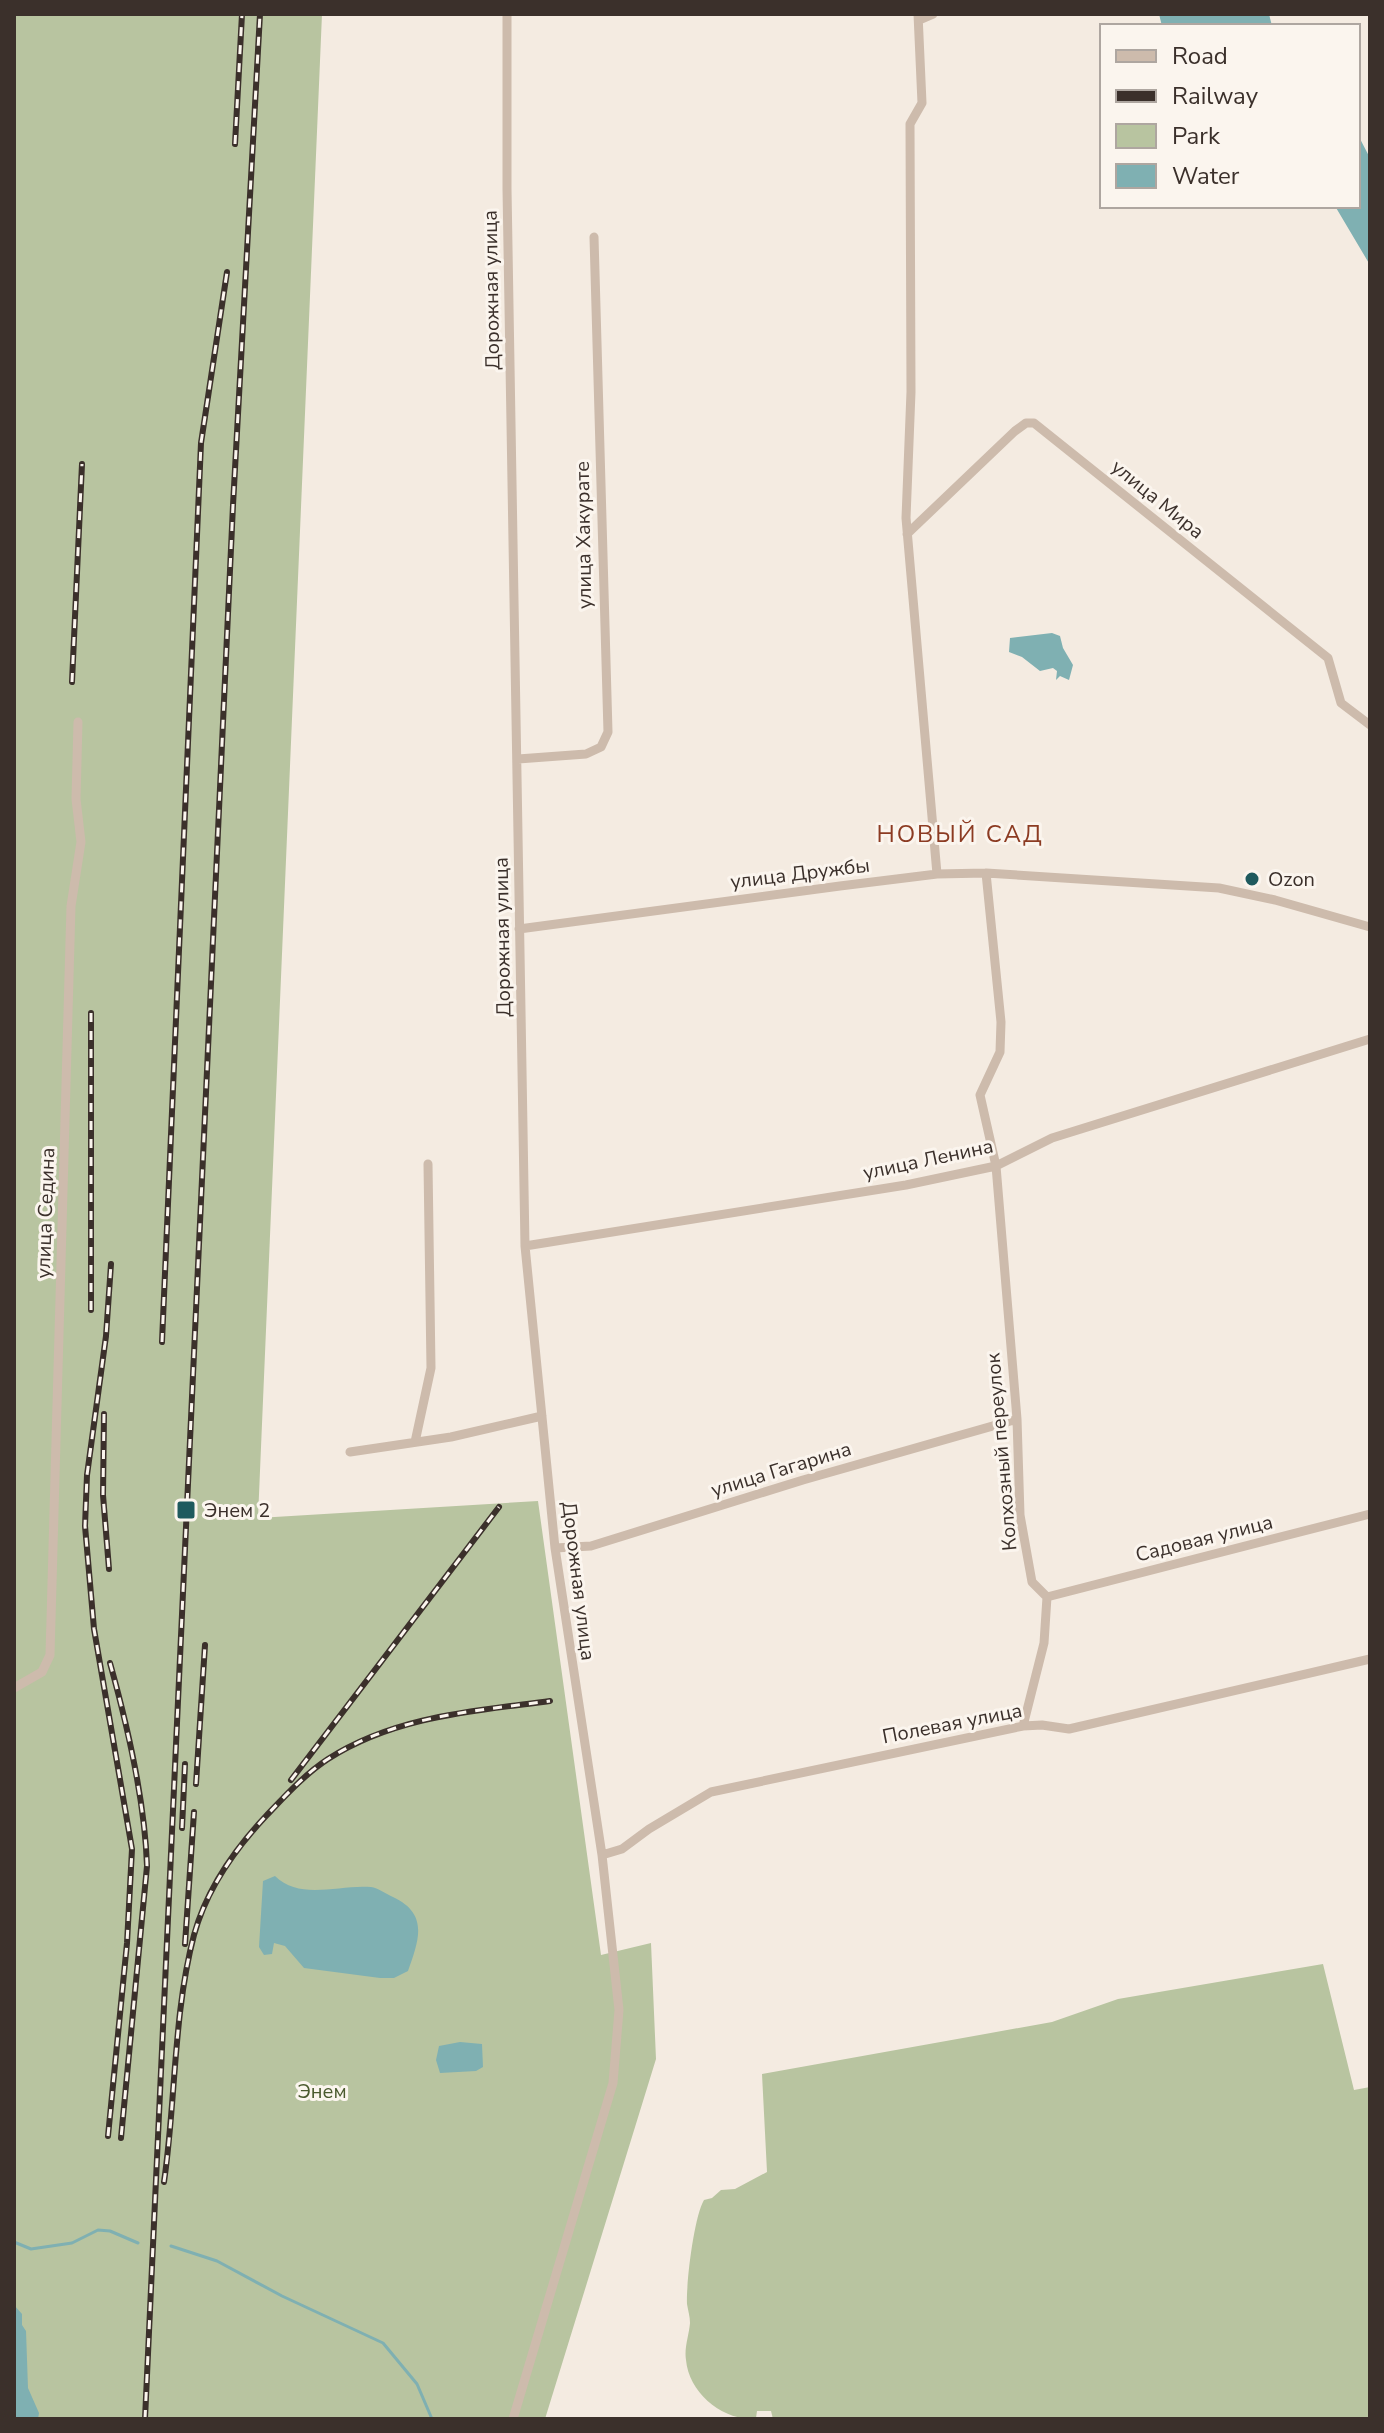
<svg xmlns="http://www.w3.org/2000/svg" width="1384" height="2433" viewBox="0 0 1384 2433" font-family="'Nunito Sans',sans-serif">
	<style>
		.green { fill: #b8c4a0 }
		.water { fill: #7fb0b2 }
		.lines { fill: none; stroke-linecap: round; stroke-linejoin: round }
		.stream { stroke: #7fb0b2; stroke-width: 3 }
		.minor { stroke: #cdbbac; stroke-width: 9 }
		.rail-casing { stroke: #3b302b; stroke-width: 6 }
		.rail { stroke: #fbf5ee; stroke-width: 3; stroke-dasharray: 9; stroke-linecap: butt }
		.poi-dot { fill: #1f5a5e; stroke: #fbf5ee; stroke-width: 3 }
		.labels { text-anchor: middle; stroke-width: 6; stroke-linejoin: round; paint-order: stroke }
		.street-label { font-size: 20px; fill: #3b302b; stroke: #fbf5ee }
		.poi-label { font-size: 20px; fill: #3b302b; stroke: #fbf5ee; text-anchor: start }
		.park-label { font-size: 20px; fill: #4a5a2e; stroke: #fbf5ee }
		.quarter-label { font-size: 24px; letter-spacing: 2px; fill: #8c3b22; stroke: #fbf5ee }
	</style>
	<rect width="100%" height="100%" fill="#f4ebe1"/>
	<path class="green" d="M14 14H322L258 1518 538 1501 601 1955 651 1943 656 2059 545 2419H14Z
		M1323 1964 1354 2090 1370 2087V2419H773L771 2411H757L756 2418C723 2422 689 2393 686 2360 684 2348 689 2335 690 2323 690 2317 688 2310 687 2304 686 2283 694 2217 704 2200L712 2198 721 2190 735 2189 767 2172 762 2074 1052 2022 1118 1999Z"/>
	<path class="water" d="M1159 14H1269L1272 26H1162Z
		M1358 135 1370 158V265L1335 206H1358Z
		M1052 633 1060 636 1063 648 1073 665 1069 680 1060 676 1056 680 1057 671 1053 668 1040 671 1022 657 1009 652 1010 638Z
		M275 1876C300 1901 340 1884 371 1887 378 1888 386 1894 393 1897 429 1914 419 1940 408 1971L394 1978H380L304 1968 285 1946 274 1943 272 1954 264 1955 259 1947 263 1881Z
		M460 2042 482 2044 483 2067 476 2071 440 2073 436 2060 439 2046Z
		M14 2305 22 2314V2325L26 2331 28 2388 39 2413 38 2419H14Z"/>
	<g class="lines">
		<path class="stream" d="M14 2242 31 2249 72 2243 98 2230 110 2231 138 2243
			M171 2246 217 2261 282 2296 383 2343 417 2384 432 2419"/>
		<path class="minor" d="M507 14V189L525 1246 555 1548 602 1855 619 2010 613 2083 513 2419
			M918 14 922 103 910 124 911 392 906 518 937 874
			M919 20 933 14
			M907 534 1015 431 1026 423H1034L1328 658 1341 703 1370 725
			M518 759 586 754 601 747 608 732 594 237
			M986 873 1001 1022 1000 1052 980 1095 996 1166 1017 1419 1020 1515 1032 1582 1047 1597 1044 1643 1023 1726
			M519 929 840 886 937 874 986 873 1219 888 1275 900 1370 927
			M525 1246 906 1185 996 1166 1052 1138 1370 1039
			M415 1442 431 1368 428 1164
			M350 1452 451 1437 542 1416
			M555 1548 591 1546 803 1480 1017 1419
			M1047 1597 1370 1514
			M14 1688 42 1672 50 1655 71 906 81 842 76 799 78 722
			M602 1855 622 1849 649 1829 711 1792 1023 1726 1042 1725 1069 1729 1370 1659"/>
		<defs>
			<path id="rail" d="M235 144 242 14
				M72 682 82 464
				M91 1013V1310
				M162 1342 201 443 227 272
				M104 1414 103 1495 109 1569
				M110 1663C127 1724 145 1804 147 1866L121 2138
				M291 1780 499 1507
				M196 1784 205 1645
				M182 1828 185 1764
				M185 1944 194 1812
				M108 2136 127 1943 132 1849 94 1629 85 1526 87 1475 106 1336 111 1264
				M164 2182C176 2100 173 2015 194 1935 206 1891 235 1849 266 1816 285 1796 305 1774 328 1759 395 1716 474 1711 550 1701
				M145 2419 233 505 260 14"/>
		</defs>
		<use href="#rail" class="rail-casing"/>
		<use href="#rail" class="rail"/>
	</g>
	<g class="poi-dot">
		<circle cx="1252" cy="879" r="8"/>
		<rect x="176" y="1500" width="20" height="20" rx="4"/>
	</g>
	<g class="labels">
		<g class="street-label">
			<text transform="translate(491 290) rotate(-91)" y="7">Дорожная улица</text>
			<text transform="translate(1158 499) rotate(39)" y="7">улица Мира</text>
			<text transform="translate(583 535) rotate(-91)" y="7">улица Хакурате</text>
			<text transform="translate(800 873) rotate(-7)" y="7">улица Дружбы</text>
			<text transform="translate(502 937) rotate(-91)" y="7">Дорожная улица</text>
			<text transform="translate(928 1159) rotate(-12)" y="7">улица Ленина</text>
			<text transform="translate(45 1213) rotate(-88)" y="7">улица Седина</text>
			<text transform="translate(1001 1452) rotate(-95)" y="7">Колхозный переулок</text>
			<text transform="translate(781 1469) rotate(-17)" y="7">улица Гагарина</text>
			<text transform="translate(1204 1538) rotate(-14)" y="7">Садовая улица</text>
			<text transform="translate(579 1581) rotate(83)" y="7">Дорожная улица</text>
			<text transform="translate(952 1723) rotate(-11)" y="7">Полевая улица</text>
		</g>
		<g class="poi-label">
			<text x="1268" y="886">Ozon</text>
			<text x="204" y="1517">Энем 2</text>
		</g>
		<g class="park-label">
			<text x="322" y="2098">Энем</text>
		</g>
		<g class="quarter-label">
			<text x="960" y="842">НОВЫЙ САД</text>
		</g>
	</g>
	<rect width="1384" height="2433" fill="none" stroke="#3b302b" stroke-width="32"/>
	<rect x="1100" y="24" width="260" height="184" fill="#fbf5ee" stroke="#aea6a0" stroke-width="2"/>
	<rect x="1116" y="50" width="40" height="12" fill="#cdbbac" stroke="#aea6a0" stroke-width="2"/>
	<text x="1172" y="64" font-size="24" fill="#3b302b">Road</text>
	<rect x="1116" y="90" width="40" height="12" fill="#3b302b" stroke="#aea6a0" stroke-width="2"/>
	<text x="1172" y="104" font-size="24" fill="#3b302b">Railway</text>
	<rect x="1116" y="124" width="40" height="24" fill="#b8c4a0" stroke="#aea6a0" stroke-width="2"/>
	<text x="1172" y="144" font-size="24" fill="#3b302b">Park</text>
	<rect x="1116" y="164" width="40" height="24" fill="#7fb0b2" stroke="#aea6a0" stroke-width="2"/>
	<text x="1172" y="184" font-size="24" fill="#3b302b">Water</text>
</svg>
